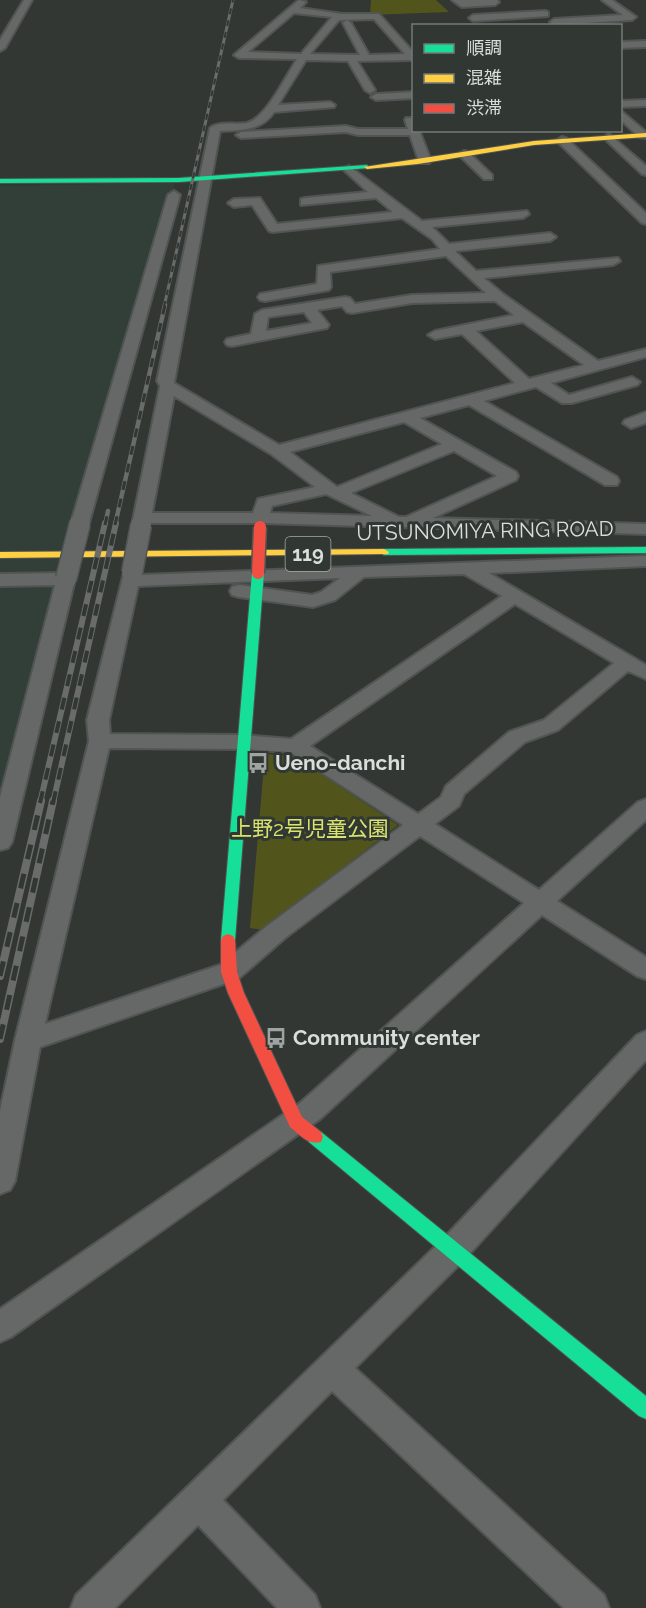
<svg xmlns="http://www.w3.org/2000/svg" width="646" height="1608" viewBox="0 0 646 1608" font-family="Raleway,'Noto Sans JP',sans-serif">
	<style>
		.built { fill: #323f38 }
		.green { fill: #51551c }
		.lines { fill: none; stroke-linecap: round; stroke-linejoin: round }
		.street-casing { stroke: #505452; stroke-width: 4 }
		.fast-casing { stroke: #505452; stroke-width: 2 }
		.slow-casing { stroke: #505452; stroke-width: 2 }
		.jam-casing { stroke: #505452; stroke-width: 2 }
		.street { fill: #656866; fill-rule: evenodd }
		.fast { fill: #16e098; fill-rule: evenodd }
		.slow { fill: #ffcf43; fill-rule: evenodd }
		.jam { fill: #f24e42; fill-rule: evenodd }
		.rail-far3-casing { stroke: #696c6a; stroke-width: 3 }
		.rail-far2-casing { stroke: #696c6a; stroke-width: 4.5 }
		.rail-far1-casing { stroke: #696c6a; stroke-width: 6 }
		.rail-casing { stroke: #696c6a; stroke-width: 8 }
		.rail-far3 { stroke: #313834; stroke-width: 2; stroke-dasharray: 6; stroke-linecap: butt }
		.rail-far2 { stroke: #313834; stroke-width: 3; stroke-dasharray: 9; stroke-linecap: butt }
		.rail-far1 { stroke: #313834; stroke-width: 4; stroke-dasharray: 12; stroke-linecap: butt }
		.rail { stroke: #313834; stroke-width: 5; stroke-dasharray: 15; stroke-linecap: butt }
		.street-bridge-casing { stroke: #505452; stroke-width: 23; stroke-linecap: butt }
		.jam-bridge-casing { stroke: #505452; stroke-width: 15; stroke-linecap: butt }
		.street-bridge { stroke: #656866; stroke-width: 20 }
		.jam-bridge { stroke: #f24e42; stroke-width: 12 }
		.labels { text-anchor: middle; stroke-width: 6; stroke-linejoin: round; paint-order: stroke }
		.shield { fill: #313834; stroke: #a7aca9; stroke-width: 1.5 }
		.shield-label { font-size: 20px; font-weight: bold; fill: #d9dddb }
		.street-label { font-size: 21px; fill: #d9dddb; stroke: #313834 }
		.poi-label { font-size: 21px; font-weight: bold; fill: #d9dddb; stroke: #313834; text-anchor: start }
		.park-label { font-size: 21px; fill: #dae36c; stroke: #313834 }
	</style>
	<rect width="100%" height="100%" fill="#323734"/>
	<path class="built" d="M175 183 65 584 0 823V186Z"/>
	<path class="green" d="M371 0H436L449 12 370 15Z
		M265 754 294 756 398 825 263 930 250 928Z"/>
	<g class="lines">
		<defs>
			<path id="street" d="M24 0H32L5 48 0 51V40Z
				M299 0 306 2 300 8 342 14H379L414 53V60L357 61 375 90 370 93 365 90 348 61 306 60 278 105 330 102 335 105 334 107 274 112C262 131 240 130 220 131L174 383 279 445 515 383 462 334 435 339 428 335 435 331 514 315 495 301 412 303 352 313 347 312 342 306 317 310 329 325 327 328 232 346 227 345 225 342 227 339 251 334 255 314 262 310 345 297 350 298 355 304 412 295 486 293 446 256 330 272 331 287 329 290 265 301 260 300 258 297 260 294 317 284 318 266 440 249 432 239 402 218 273 232 269 231 252 205 234 207 228 203 234 199 260 198 277 224 393 212 376 198 301 205V199L305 198 368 192 345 171 343 169 349 166 422 221 527 211 529 214 523 218 432 227 449 244 550 233 556 237 550 241 455 251 476 271 618 258 620 261 613 265 484 278 503 294 598 361 646 349V357L551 383 569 395 632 377 640 382 637 385 572 403H562L536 387 484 401 617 477 619 481 617 485H605L469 405 420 418 516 472 518 476 516 480 433 518 646 524V534L260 523H150L147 529H135L132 525 160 386 157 381 210 128C219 121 235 125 247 123 266 118 286 76 297 59L239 58 234 55ZM294 13 332 17 301 54 248 52ZM374 19 405 54 369 55 351 23 347 20 343 23 360 55 310 54 339 20ZM304 312 312 323 266 331 268 317ZM523 322 584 365 529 379 476 331ZM174 396 271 454 315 487 258 499 253 513H152ZM404 422 442 444 337 487 290 452ZM454 451 497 476 406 517H399L351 493ZM326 494 372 516 270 513 272 506Z
				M452 0H497L499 2 495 5 462 7Z
				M602 0H612L636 17 632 20 554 25 550 22 554 19 623 15Z
				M545 11 548 12V16L473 21 469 18 473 15Z
				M646 41V47L620 48V42Z
				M414 92V98L376 100 371 97 376 94Z
				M646 100V106L620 107V101Z
				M620 110 646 132V138L639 137 620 119Z
				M406 118H414V130H419L431 161 429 163H421L419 161 410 135H358L346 132 241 138 236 135 241 132 346 126 358 129H408L405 120Z
				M609 134 646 166V175L642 174 605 139 604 137Z
				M562 137 566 138 646 213V224L642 223 558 142 557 140Z
				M464 151 468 152 492 175V179H484L460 156 458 154Z
				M174 191 180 195 89 523 86 527H74L71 523 168 195Z
				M646 412V423L631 428 623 423 625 420Z
				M646 556V566L489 573 646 665V679L628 671 558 730 525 742 464 794 459 806 435 824 539 890 638 802 646 799V820L557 901 646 957V979L637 976 542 915 320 1119 11 1337 0 1342V1309L300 1103 524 903 420 836 285 938 238 979 40 1047 15 1181 10 1190 0 1194V1111L15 1040 89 741 87 720 125 569H139L141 575ZM464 574 502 596 291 739 243 735 110 734 109 720 138 586 340 578 321 592 312 595 239 585 232 587 230 591 232 595 239 597 313 607 335 600 364 577ZM515 604 614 663 544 720 509 732 446 786 441 797 418 814 310 746ZM109 748 243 749 290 752 403 825 267 926 220 965 45 1024Z
				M66 573 73 575 75 579 12 842 8 848 0 850V797L55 585 0 586V574Z
				M646 1031V1060L464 1260 355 1368 604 1595 609 1608H564L332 1391 223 1500 315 1595 320 1608H277L198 1525 115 1608H71L76 1595 442 1240 637 1035Z"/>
			<path id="fast" d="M367 165 369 168 179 182 0 183V179L179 178Z
				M646 547V553L384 555 379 552 384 549Z
				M258 570 264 573 235 940 233 944H223L221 940 252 573Z
				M315 1130 321 1132 646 1396V1419L639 1416 309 1142 307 1137 309 1132Z"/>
			<path id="slow" d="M646 133V137L534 145 418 164 367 169 364 167 534 141Z
				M384 549 389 552 388 554 0 558V552Z"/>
			<path id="jam" d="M228 934 233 936 235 940 237 972 244 993 302 1117 321 1132 323 1137 321 1142C309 1146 299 1134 290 1127L228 993 221 972V940L223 936Z"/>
		</defs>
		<use href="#street" class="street-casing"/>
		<use href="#fast" class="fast-casing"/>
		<use href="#slow" class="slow-casing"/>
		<use href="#jam" class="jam-casing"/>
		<use href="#street" class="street"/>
		<use href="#fast" class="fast"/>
		<use href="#slow" class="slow"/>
		<use href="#jam" class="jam"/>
		<defs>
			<path id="rail-far3" d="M164 307 233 0"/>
			<path id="rail-far2" d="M105 525 108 511
				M115 525 165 305"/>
			<path id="rail-far1" d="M40 803 105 523
				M53 803 116 523"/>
			<path id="rail" d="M0 976 41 801
				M0 1039 53 801"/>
		</defs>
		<use href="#rail-far3" class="rail-far3-casing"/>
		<use href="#rail-far2" class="rail-far2-casing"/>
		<use href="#rail-far1" class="rail-far1-casing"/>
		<use href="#rail" class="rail-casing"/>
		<use href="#rail-far3" class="rail-far3"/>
		<use href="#rail-far2" class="rail-far2"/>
		<use href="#rail-far1" class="rail-far1"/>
		<use href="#rail" class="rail"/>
		<defs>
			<path id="street-bridge" d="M132 573 141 525
				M66 579 80 523"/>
			<path id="jam-bridge" d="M258 573 260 527"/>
		</defs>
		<use href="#street-bridge" class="street-bridge-casing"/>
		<use href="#jam-bridge" class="jam-bridge-casing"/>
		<use href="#street-bridge" class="street-bridge"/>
		<use href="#jam-bridge" class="jam-bridge"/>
	</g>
	<defs>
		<symbol id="bus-bare" viewBox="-9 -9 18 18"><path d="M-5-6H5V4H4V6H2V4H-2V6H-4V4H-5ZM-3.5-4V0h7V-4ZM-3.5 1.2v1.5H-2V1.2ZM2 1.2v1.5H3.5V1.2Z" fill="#9fa3a1" stroke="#313834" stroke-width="2.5" paint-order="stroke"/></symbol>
	</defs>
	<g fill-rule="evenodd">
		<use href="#bus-bare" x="243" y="748" width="30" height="30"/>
		<use href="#bus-bare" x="261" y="1023" width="30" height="30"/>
	</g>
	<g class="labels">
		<rect class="shield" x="285.5" y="537" width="45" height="34" rx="4.5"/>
		<g class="shield-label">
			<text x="308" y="561">119</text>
		</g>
		<g class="street-label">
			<text transform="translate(485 531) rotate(-1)" y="7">UTSUNOMIYA RING ROAD</text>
		</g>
		<g class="poi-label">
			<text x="275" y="770">Ueno-danchi</text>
			<text x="293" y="1045">Community center</text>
		</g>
		<g class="park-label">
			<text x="310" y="836">上野2号児童公園</text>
		</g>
	</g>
	<rect x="412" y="24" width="210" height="108" fill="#313834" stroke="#747a77" stroke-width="1.5"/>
	<rect x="424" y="44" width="30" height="9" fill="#16e098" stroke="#747a77" stroke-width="1.5"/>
	<text x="466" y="54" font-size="18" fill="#d9dddb">順調</text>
	<rect x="424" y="74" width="30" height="9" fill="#ffcf43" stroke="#747a77" stroke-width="1.5"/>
	<text x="466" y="84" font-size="18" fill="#d9dddb">混雑</text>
	<rect x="424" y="104" width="30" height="9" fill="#f24e42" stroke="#747a77" stroke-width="1.5"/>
	<text x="466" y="114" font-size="18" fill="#d9dddb">渋滞</text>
</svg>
